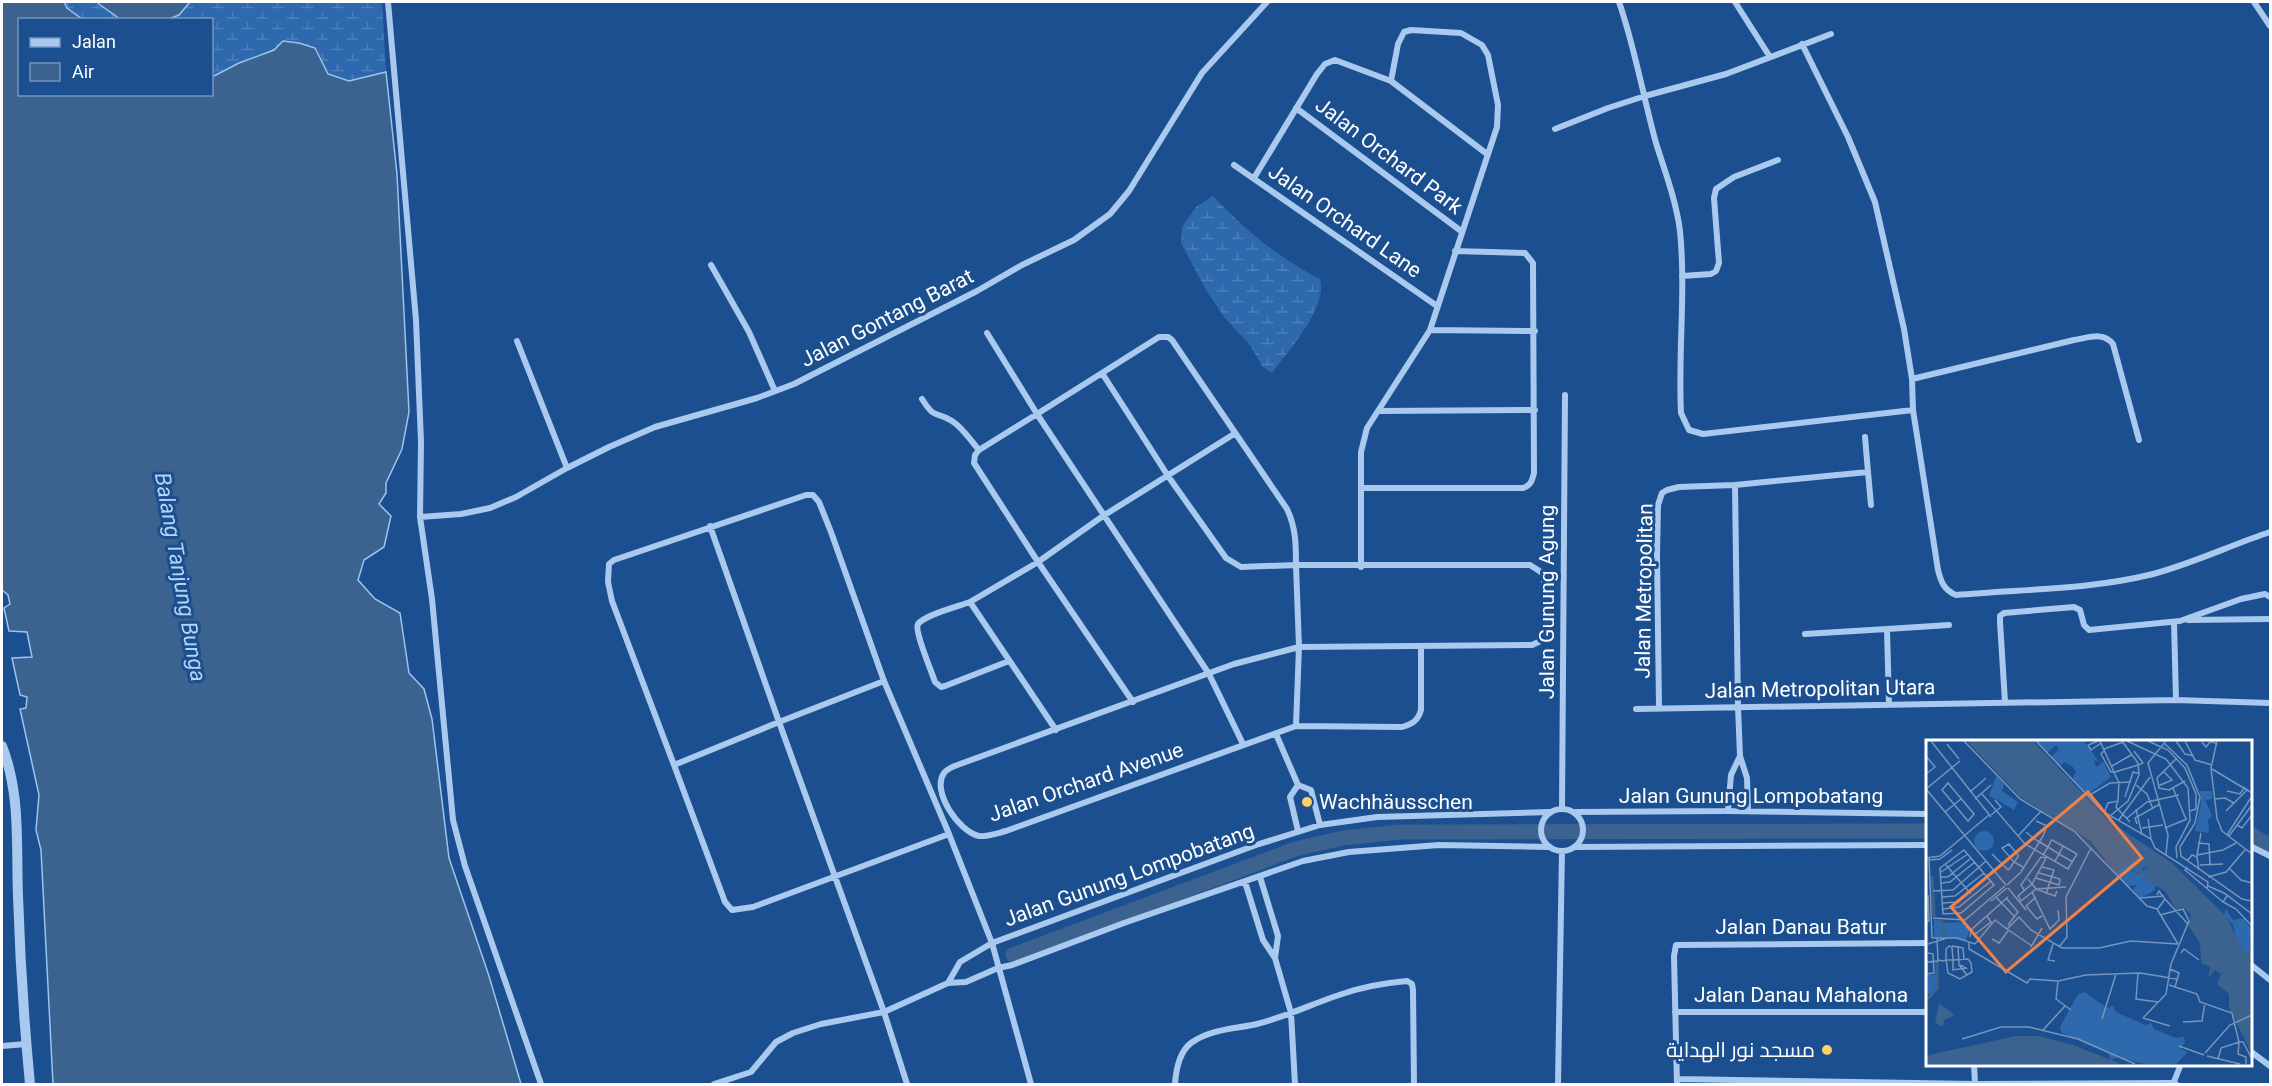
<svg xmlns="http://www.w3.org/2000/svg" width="2272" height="1086" viewBox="0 0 2272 1086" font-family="Roboto,Cairo,sans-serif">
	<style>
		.wetland { fill: url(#wetland-marsh) }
		.water { fill: #3c6290; stroke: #9cc4f0; stroke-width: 1.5 }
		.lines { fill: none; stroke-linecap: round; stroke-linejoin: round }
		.canal { stroke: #3c6290; stroke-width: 15 }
		.minor { stroke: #a9c9ee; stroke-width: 6 }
		.tertiary { stroke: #a9c9ee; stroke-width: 10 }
		.poi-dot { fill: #ffd166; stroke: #1b4f8f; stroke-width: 2 }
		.labels { text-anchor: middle; stroke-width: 6; stroke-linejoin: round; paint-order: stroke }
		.street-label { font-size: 21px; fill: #fff; stroke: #1b4f8f }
		.poi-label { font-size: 21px; fill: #fff; stroke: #1b4f8f; text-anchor: start }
		.water-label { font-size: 22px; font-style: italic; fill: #b5d3f5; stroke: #1b4f8f }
		.inset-river { fill: none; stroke: #3c6290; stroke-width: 3 }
		.inset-road { fill: none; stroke: #7695bc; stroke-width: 1.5 }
		.view { fill: #ee8249; fill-opacity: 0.15; stroke: #ee8249; stroke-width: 3 }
		.inset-edge { fill: none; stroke: #fff; stroke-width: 3 }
	</style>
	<defs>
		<pattern id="wetland-marsh" width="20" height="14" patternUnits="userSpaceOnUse" patternTransform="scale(1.5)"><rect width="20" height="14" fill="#2e69ad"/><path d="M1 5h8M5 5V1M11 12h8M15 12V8" fill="none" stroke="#4d80b9"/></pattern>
	</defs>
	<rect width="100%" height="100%" fill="#1b4f8f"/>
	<path class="wetland" d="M64 2H98L99 5 120 19C100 19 73 25 64 2Z
		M190 2H382L386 72 349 81 328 74 315 48 274 50 238 64 212 77V20H166L179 15Z
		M1213 196C1244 229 1280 259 1320 279 1328 308 1288 351 1272 373L1262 366 1250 345 1224 317 1206 290 1181 243 1182 227 1196 207Z"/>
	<path class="water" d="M2 2H64L67 8 82 19 20 20V94H212V77L239 63 274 50 283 41 299 43 315 48 328 74 349 81 386 72 397 174 409 412 402 449 386 483V493L379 504 391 516 384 547 364 560 358 580 375 599 400 613 409 673 424 689 432 719 449 858 489 976 521 1084H53L41 850 36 830 39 795 20 709 26 708 27 697 20 695 12 658 32 657 27 632 9 631 4 608 10 604 8 595 2 590Z
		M98 2H190L179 15 166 20 120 19 99 4Z"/>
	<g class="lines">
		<path class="canal" d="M2250 834 2270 846
			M1013 955 1295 849 1343 838 1400 832 1927 831"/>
		<path class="minor" d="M388 2 416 320 421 442 420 517 432 599 453 820 465 866 541 1084
			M1619 2C1635 48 1643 96 1656 143 1665 172 1676 200 1680 231 1686 291 1678 352 1681 413L1689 430 1703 434 1913 410 1938 570C1941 582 1944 590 1956 595 2022 589 2089 590 2153 574 2194 563 2231 545 2270 532
			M1735 2 1770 57
			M2254 2 2270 26
			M1802 44 1848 137 1875 202 1904 329 1912 379 1913 410
			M1296 108 1461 231
			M1555 129 1608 108 1645 96 1726 74 1831 34
			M1234 165 1437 306
			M1254 178 1317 74 1325 64 1335 60 1391 81 1487 154
			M711 265 749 332 775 391
			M1682 276 1711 274 1716 271 1719 263 1714 198 1716 189 1734 177 1778 160
			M1430 330 1535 331
			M987 333 1037 414 1102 373 1168 476 1226 558 1241 567 1296 565C1296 545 1296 528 1287 509L1172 340 1168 337H1159L1102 373
			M517 341 567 468
			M1912 379 2074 340C2088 338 2103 331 2113 344L2139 440
			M922 399C936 421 935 410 952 421 963 428 971 441 979 450
			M1378 411 1535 410
			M1868 472 1871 505
			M1735 485 1738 707 1740 756 1747 778 1748 811
			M1361 488H1523C1531 485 1532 481 1534 473L1533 263 1525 253 1455 251
			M420 517 461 514 490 508 516 497 567 468 609 447 655 427 757 398 794 384 977 291 1022 265 1074 240 1110 214 1129 191 1202 73 1267 2
			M710 526 779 722 884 681
			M1361 567V452L1367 428 1430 330 1497 127 1498 105 1488 55 1482 45 1461 33 1411 30 1404 32 1398 44 1391 81
			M970 602C959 606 924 615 918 624 914 631 932 672 935 682L941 687 945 686 1009 661
			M2188 620 2270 619
			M2174 622 2176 700
			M1805 634 1887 629
			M1133 702 1038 562 974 463 975 455 979 450 1037 414 1209 674 1243 744
			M2005 702 2000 622V616L2004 613 2074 607 2080 610 2084 625 2089 630 2180 621 2241 599 2265 594 2270 597
			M1889 705 1887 629 1949 625
			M1659 707 1657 555 1658 505 1662 493 1667 490 1679 487 1735 485 1868 472 1865 437
			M1636 709 2176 700 2270 703
			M1296 726 1299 647 1296 565H1530L1544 574 1545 631 1543 640 1532 645 1299 647 1234 664 960 764C954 766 948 768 944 773 931 791 959 832 979 836 987 837 998 833 1006 831L1296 726 1402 727C1412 724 1418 721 1421 710V647
			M1056 730 970 602 1038 562 1103 516 1234 434
			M1276 734 1298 785 1311 790 1320 825
			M674 765 612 601 608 582 609 564 614 560 806 495H813L819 502 831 532 884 681 949 834 992 943 1031 1084
			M1562 808 1565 395
			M1541 830a21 21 0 1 1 42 0a21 21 0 1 1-42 0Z
			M1728 811 1731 775 1740 756
			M1575 812 1728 811 1927 814
			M1298 831 1290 797 1298 785
			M2250 846 2270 856
			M1575 847 1927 845
			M1260 877 1278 936 1275 958
			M1245 882 1263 940 1275 958 1291 1013 1295 1084
			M2250 964 2270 980
			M948 983 960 962 992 943 1256 845 1320 825 1377 817 1550 812
			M1675 1012H1927
			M2 1046 26 1044
			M2250 1051 2270 1066
			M1974 1064 1975 1084
			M1677 1079 1975 1084 2170 1083 2176 1084
			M714 1084 751 1072 776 1042 793 1033 821 1024 884 1012 948 983 966 982 998 968 1012 965 1124 923 1303 861 1349 852 1439 845 1550 847
			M907 1084 884 1012 779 722 674 765 725 902 732 910 753 907 949 834
			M1175 1084C1176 1070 1179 1052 1191 1043 1210 1029 1235 1029 1257 1024 1285 1017 1312 1004 1339 995 1361 987 1384 983 1407 981L1412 984 1413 990 1414 1084
			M1558 1084 1562 851
			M1677 1084 1674 956 1676 945 1927 943
			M2173 1084 2181 1064"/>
		<path class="tertiary" d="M2 746C21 795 16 845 18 896 20 959 24 1022 30 1084"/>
	</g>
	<g class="poi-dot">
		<circle cx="1307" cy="802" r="6"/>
		<circle cx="1827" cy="1050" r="6"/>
	</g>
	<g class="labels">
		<g class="street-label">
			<text transform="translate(1389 156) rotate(37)" y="7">Jalan Orchard Park</text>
			<text transform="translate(1345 221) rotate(35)" y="7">Jalan Orchard Lane</text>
			<text transform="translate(887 318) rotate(-27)" y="7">Jalan Gontang Barat</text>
			<text transform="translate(1644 591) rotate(-89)" y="7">Jalan Metropolitan</text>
			<text transform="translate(1547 602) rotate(-90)" y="7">Jalan Gunung Agung</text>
			<text transform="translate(1820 689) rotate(-1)" y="7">Jalan Metropolitan Utara</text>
			<text transform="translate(1086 782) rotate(-19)" y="7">Jalan Orchard Avenue</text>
			<text x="1751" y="803">Jalan Gunung Lompobatang</text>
			<text transform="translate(1129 875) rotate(-20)" y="7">Jalan Gunung Lompobatang</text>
			<text x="1801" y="934">Jalan Danau Batur</text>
			<text x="1801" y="1002">Jalan Danau Mahalona</text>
		</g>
		<g class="poi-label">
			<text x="1319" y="809">Wachhäusschen</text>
			<text x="1815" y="1057" text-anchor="end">مسجد نور الهداية</text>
		</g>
		<g class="water-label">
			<text transform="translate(181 577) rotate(80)" y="8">Balang Tanjung Bunga</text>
		</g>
	</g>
	<g transform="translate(1926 740)">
		<rect width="326" height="326" fill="#1b4f8f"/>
		<path d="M110 1H158L173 22 169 20 168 23 171 27 177 21 185 37 161 55 146 40 150 31 146 26 139 22 134 26 125 17 133 9 130 5 121 13ZM70 36 78 44 73 61 63 56ZM274 51H286V59L279 60 286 76 282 80 283 93 269 91 275 64ZM48 101a10 10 0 1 1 20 0a10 10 0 1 1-20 0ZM8 179 17 183 39 182 44 190 40 200 8 197ZM0 235H12L11 249 6 254H0ZM159 252 181 268 187 266 190 272 219 285 225 283 228 289 250 298 258 297 259 302 245 324H218L192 317 185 320 182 313 136 293 134 287 152 254Z" fill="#2e69ad"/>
		<path d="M251 308 262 312 250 324H232L244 319Z" fill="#2e69ad"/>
		<path d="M76 51 92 62 88 70 73 61ZM212 120 217 125 205 131 214 134 220 127V138L230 144 228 151 214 158 207 150 211 145 202 146 189 133 201 122Z" fill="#2e69ad"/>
		<path d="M300 169 307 180 317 178 325 188 324 212 317 211 311 201 307 185 298 175Z" fill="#2e69ad"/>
		<path d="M41 1H107L182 80 246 123 300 176 317 211H325V312L303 268V254L291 244 295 234 289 230 282 238 284 227 275 223 274 203 262 185 265 175 257 167 250 169 239 151 223 142 219 136 221 127 216 128 217 134 205 131 206 123 217 125 212 121 201 122 189 133 165 101 94 57ZM13 263 29 275 18 280 17 287 9 283ZM90 296H112L147 305 195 324H0V317L7 314Z" fill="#3c6290"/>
		<path class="inset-river" d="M6 136 8 177M11 180 18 183V197M0 261 11 248V221"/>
		<path class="inset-road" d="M5 1 65 77M38 1 94 59 148 91 221 166 231 169 252 204M110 1 176 71 225 99 229 108 282 142 281 149M172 1 162 5 165 10 175 3M174 1 192 41M201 1 240 19 262 48 264 80 250 107 251 118M222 1 242 10 259 28 270 54V69L264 71M240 1 222 23 242 95 240 114M250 1 259 14 268 16M259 1 269 20 286 25M291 1 285 28 291 78 296 91 326 114M276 2 280 7 284 2 290 3M21 4 33 19M239 4 261 25 274 57 269 83 254 107 255 116 316 159 326 161M178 9 197 2M178 11 175 14 185 32H189M208 11 217 23 212 25M0 16 9 27 0 34M251 18 231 38 233 48 243 50 259 41M186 26 205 15M286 29 326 53M189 32 212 25M22 43 48 74 42 81 16 50ZM210 45 221 54 227 69M232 46 246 40 238 32M247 48 260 79M0 49 80 145M0 49 34 21M301 51 314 54 319 47M44 52 60 38M56 54 99 104 142 129 151 114 137 106M162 56 184 43 205 42M199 57 207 32 214 34M49 59 65 45M289 59 299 58 308 63M192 61 190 67 204 82M210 69 216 95M300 71 322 49M19 72 35 59M178 73 182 63 192 61 193 41M65 75 75 67 69 60M184 76 202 61 213 35 212 23 196 1M201 78 221 62 253 55M222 79 225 99M192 81 224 37M211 84 209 78 234 64M311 85 316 88 326 75M216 88 237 85M239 88 261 79M100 92 106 97 112 101 122 107 133 114 137 106 126 100 125 101 122 107 117 115M275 93 271 115 297 110 310 103M301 95 326 56M92 96 115 71M303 96 326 65M272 103 283 104 284 124M38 110 68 145 35 173 17 174 14 128ZM66 114 82 130 85 127 86 125 88 122 89 121 92 117V115L83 104 76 108 88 122 97 127M0 118 14 116 63 75M3 118 6 198M4 120 14 119 26 110M129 121 133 114 147 122M261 121 266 115 271 117 273 130M20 125 45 154M274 125 297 124M116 127 128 130 120 154M262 127 259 130 297 162M303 128 315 140 326 143M15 132 42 114M15 137H22L45 118M282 137 300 132 319 110M110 138 133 145 134 139 113 133M15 143 24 142 49 122M81 145 95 132 117 96 121 86 110 81M282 146 298 153 326 174M82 148 100 170M110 149 140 147M110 149 129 156 131 151M98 150 95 145 115 117 120 118 106 144 92 156 95 161 110 149 102 139M7 151 27 150 60 121M106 152 124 189 133 180 132 170M301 156 297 162 310 169 326 186M16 157 29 156 58 133M70 157 88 176M110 157 100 166 111 179 116 176M214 158 238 156M81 159 92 172 82 185M239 159 262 184M65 161 81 148M17 163 32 162 61 137M17 169 33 167 65 141M231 170 239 159 233 151 231 155M7 178 39 180 79 146M0 182 3 181 2 155M81 189 106 206M48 195 65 182 61 176M44 197 45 190 82 157M6 198H31L49 204 69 180 81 189 93 177 105 190 136 208H173L205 201 252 204M66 199 73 203 82 191M43 202V209L101 243 104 239 132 241 160 235 214 233 251 239M2 204 21 198M127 204 122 220 129 221M26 206 37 208 38 219M32 206 33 225 41 235M105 207 116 188M133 207 141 197 140 157 165 108M255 213 258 209 273 220M12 220 17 221 20 220H27L42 219 45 223 46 232 34 239 22 233 20 220V209L23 206 26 207 27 220V229M244 229 253 233 249 247M26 230 40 228 34 225M212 233 210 259 232 262M0 234 8 233 7 214 2 213M1 234V222L12 221 11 198M132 241 130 259 145 270M243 245 271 254 274 262 306 273 313 302H317L326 319M217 278 240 254 245 224 263 181 257 169 234 175M217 278 244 286M176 279 190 234M257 282 276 281 279 263M117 290 139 266M36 299 75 287H103L152 299 209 324M253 306 278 315M279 313 304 285 326 275M281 316 314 324M292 319 295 308 313 302 312 314 320 317V324"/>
		<path class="view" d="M162 52 216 118 80 232 25 167Z"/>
		<rect width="326" height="326" class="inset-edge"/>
	</g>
	<rect width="2272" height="1086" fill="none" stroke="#ffffff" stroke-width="6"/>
	<rect x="18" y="18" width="195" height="78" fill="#1b4f8f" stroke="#7695bc" stroke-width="1.5"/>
	<rect x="30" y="38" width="30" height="9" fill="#a9c9ee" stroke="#7695bc" stroke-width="1.5"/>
	<text x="72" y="48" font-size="18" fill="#ffffff">Jalan</text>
	<rect x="30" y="63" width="30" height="18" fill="#3c6290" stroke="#7695bc" stroke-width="1.5"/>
	<text x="72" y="78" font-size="18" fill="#ffffff">Air</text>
</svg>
